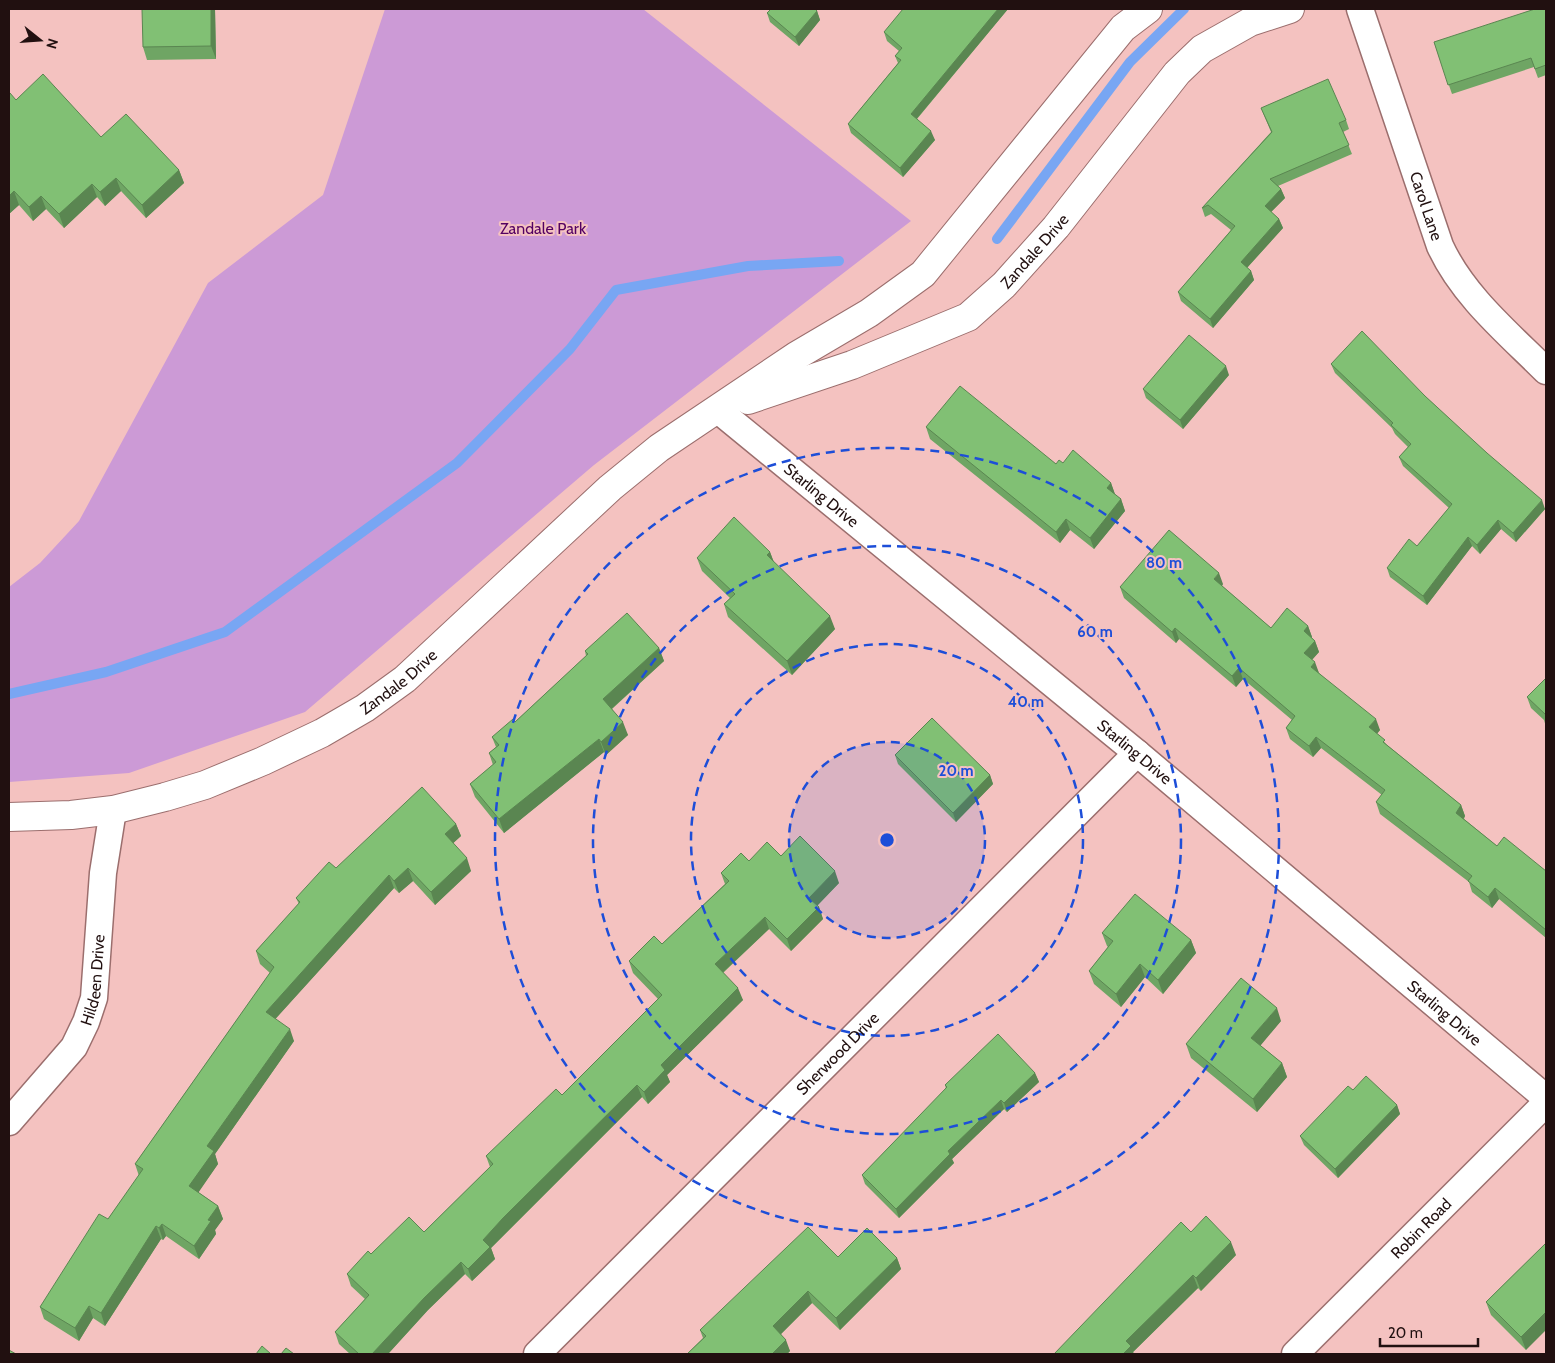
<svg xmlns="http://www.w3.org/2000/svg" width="1555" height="1363" viewBox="0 0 1555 1363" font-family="Cabin,sans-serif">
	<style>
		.green { fill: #cc9ad6 }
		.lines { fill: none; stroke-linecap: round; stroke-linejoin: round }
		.stream { stroke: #78a6f3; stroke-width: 10 }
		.street-casing { stroke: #9b6e6d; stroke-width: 29 }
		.secondary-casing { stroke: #9b6e6d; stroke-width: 30 }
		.street { stroke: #fff; stroke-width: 26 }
		.secondary { stroke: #fff; stroke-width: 28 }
		.wall { fill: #6fa564 }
		.shaded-wall { fill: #5a8651 }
		.building { fill: #81c074; stroke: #5a8651 }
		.ring { fill: none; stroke: #1d4ed8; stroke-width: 2.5; stroke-dasharray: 9 6 }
		.labels { text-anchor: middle; stroke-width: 4; stroke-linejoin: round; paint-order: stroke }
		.street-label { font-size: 16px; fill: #211010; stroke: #f4c2c0 }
		.park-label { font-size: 16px; fill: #540162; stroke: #f4c2c0 }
		.centre { fill: #1d4ed8; stroke: #f4c2c0; stroke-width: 2.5 }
		.ring-label { font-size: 15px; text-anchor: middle; font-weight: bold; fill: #1d4ed8; stroke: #f4c2c0; stroke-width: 4; stroke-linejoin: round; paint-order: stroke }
	</style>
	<rect width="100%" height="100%" fill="#f4c2c0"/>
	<path class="green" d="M385 9H643L911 221 594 465 305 712 129 773 9 782V587L40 563 79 521 208 283 323 195Z"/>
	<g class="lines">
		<path class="stream" d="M997 239 1130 62 1184 9
			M9 694 106 672 225 632 457 463 570 349 616 290 748 266 839 261"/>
		<defs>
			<g id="street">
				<path id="s1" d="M1360 9 1440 246C1463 296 1508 333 1546 371"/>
				<path id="s2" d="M718 410 1137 753 1546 1098"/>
				<path id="s3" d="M9 1122 74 1047 86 1022 94 998 103 873 113 810"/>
				<path id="s4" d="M537 1354 1137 753"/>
				<path id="s5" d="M1295 1354 1546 1103"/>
			</g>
			<g id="secondary">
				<path id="s6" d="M748 400 852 365 968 317 1004 285 1056 227 1177 73 1202 49 1250 22 1290 9"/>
				<path id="s7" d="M9 817 71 815 113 810 165 797 205 785 263 761 322 733 365 708 405 679 610 488 659 448 796 356 869 313 923 274 1123 28 1148 9"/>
			</g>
		</defs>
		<use href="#street" class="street-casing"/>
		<use href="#secondary" class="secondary-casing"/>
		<use href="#street" class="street"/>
		<use href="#secondary" class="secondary"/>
	</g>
	<path class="wall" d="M215 9 216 59 147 60 143 47Z
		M1008 9 917 119 935 140 903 177 851 133 848 124 898 63 895 56 899 51 887 41 884 32Z
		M1546 9V75L1538 78 1534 67 1452 94 1434 42Z
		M817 11 820 20 799 46 770 22 767 13Z
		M16 100 179 170 184 183 146 218 121 191 105 206 97 197 64 228 46 209 33 221 19 205 9 214Z
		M1261 108 1346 120 1349 129 1343 132 1352 154 1278 186 1281 189 1285 198 1271 212 1279 219 1283 228 1247 268 1251 271 1254 280 1213 328 1181 301 1178 292 1231 230 1211 214 1205 217 1202 208 1271 132Z
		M1331 364 1425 396 1545 509 1516 542 1501 529 1480 554 1472 546 1427 605 1390 577 1387 568 1417 546 1449 508 1403 466 1399 457 1408 447 1395 434 1392 428 1335 373Z
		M1229 375 1183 429 1146 398 1143 389Z
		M926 427 1056 464 1063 463 1111 483 1115 495 1121 499 1125 511 1094 549 1070 530 1060 543 930 439Z
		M770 552 774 563 835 629 792 675 728 617 724 604 730 598 702 571 697 558Z
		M1223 584 1222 586 1271 628 1308 626 1312 637V638L1315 641 1319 652 1312 660 1319 673 1380 730 1377 734 1387 745 1461 805 1465 816 1464 819 1497 846 1546 871V938L1499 899 1492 908 1472 892 1469 882 1380 814 1376 802 1382 795 1321 748 1313 757 1290 739 1286 728 1292 720 1243 679 1236 687 1179 639 1176 643 1124 598 1120 587Z
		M659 648 664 661 612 709 628 735 606 755 604 752 504 833 475 797 470 784 493 765 489 753 496 747 492 737 515 722 586 656 585 651Z
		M1546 678V727L1544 720 1531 708 1527 697Z
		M895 755 990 775 993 784 956 822 898 764Z
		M456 824 461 836 453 843 471 871 435 905 413 881 399 893 394 888 275 1019 294 1041 215 1154 218 1164 198 1192 218 1206 223 1219 215 1230 216 1234 199 1259 166 1236 163 1240 161 1239 105 1326 93 1318 79 1341 44 1319 40 1307 108 1219 139 1176 135 1164 270 973 260 964 256 951 299 904 296 898 336 868Z
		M781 856 839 883 817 906 819 907 823 919 791 951 769 929 723 973 743 1000 667 1075 670 1082 648 1104 642 1097 491 1248 495 1259 472 1281 465 1274 428 1310 388 1354H350L339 1344 335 1332 365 1299 351 1286 347 1274 371 1254 424 1232 490 1167 486 1156 562 1095 658 999 633 973 629 961 662 944 725 884 721 873 749 861Z
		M1102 933 1191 940 1196 953 1163 994 1145 977 1121 1007 1094 984 1089 971 1108 947 1107 946Z
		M1281 1021 1260 1045 1282 1063 1287 1077 1257 1112 1191 1058 1186 1044Z
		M1035 1073 1039 1082 1007 1112 1004 1109 952 1159 954 1163 899 1218 865 1184 862 1175 946 1089 945 1085Z
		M1353 1090 1397 1105 1400 1114 1338 1178 1304 1145 1300 1136Z
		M1191 1232 1236 1255 1201 1291 1198 1288 1133 1352 1134 1354H1054Z
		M1546 1243 1526 1350 1491 1315 1486 1302Z
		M838 1257 897 1258 901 1269 840 1330 812 1303 781 1334 790 1351 787 1354H687L703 1338 700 1330Z"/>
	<path class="shaded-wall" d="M211 9H215L216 59 211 46Z
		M998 9H1008L914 122 911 114Z
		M817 11 820 20 799 46 795 37Z
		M931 131 935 140 903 177 900 168Z
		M179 170 184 183 146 218 142 205Z
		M116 178 121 191 105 206 100 192Z
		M92 184 97 197 64 228 59 214Z
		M1281 189 1285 198 1268 215 1265 206Z
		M14 191 19 205 9 214V196Z
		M41 196 46 209 33 221 29 207Z
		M1279 219 1283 228 1244 271 1241 262Z
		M1251 271 1254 280 1213 328 1210 319Z
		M1226 366 1229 375 1183 429 1180 420Z
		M1111 483 1115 494 1111 499 1107 488Z
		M1121 499 1125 511 1094 549 1090 538Z
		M1542 500 1545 509 1516 542 1513 533Z
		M1066 519 1070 530 1060 543 1056 532Z
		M1498 520 1501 529 1480 554 1477 545Z
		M1468 537 1472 546 1427 605 1423 596Z
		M770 552 775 565 767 555Z
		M1219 573 1223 584 1218 590 1214 579Z
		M830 616 835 629 792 675 787 661Z
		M1308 626 1312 637 1308 643 1304 631Z
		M1175 628 1179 639 1176 643 1172 632Z
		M1315 641 1319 652 1308 664 1304 653Z
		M659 648 664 661 608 712 603 699Z
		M1315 662 1319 673 1311 667Z
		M1239 668 1243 679 1236 687 1232 676Z
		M1376 719 1380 730 1373 738 1369 727Z
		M623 722 628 735 606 755 601 742Z
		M1316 737 1321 748 1313 757 1309 746Z
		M599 739 604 752 504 833 499 819Z
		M990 775 993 784 956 822 953 813Z
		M1461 805 1465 816 1460 824 1456 813Z
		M456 824 461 836 449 847 445 834Z
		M467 858 471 871 435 905 431 892Z
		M408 868 413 881 399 893 394 881Z
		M835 871 839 883 813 910 809 898Z
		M389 875 394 888 270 1025 266 1012Z
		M1495 888 1499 899 1492 908 1488 897Z
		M819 907 823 919 791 951 787 939Z
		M765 917 769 929 719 976 715 964Z
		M1191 940 1196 953 1163 994 1158 980Z
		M1140 964 1145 977 1121 1007 1116 994Z
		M738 988 743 1000 667 1075 670 1082 648 1104 644 1092 661 1065Z
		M1277 1008 1281 1021 1256 1051 1251 1038Z
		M290 1029 294 1041 215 1154 218 1164 194 1199 189 1186 207 1146Z
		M1282 1063 1287 1077 1257 1112 1253 1099Z
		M1035 1073 1039 1082 1007 1112 1004 1103Z
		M637 1085 642 1097 491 1248 495 1259 472 1281 468 1269 483 1240 503 1218Z
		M1001 1100 1004 1109 952 1159 954 1163 899 1218 896 1209 948 1151Z
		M1397 1105 1400 1114 1338 1178 1335 1169Z
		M218 1206 223 1219 215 1230 216 1234 199 1259 194 1246 208 1220Z
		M162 1224 166 1236 163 1240 159 1228Z
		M156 1226 161 1239 105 1326 101 1313Z
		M1231 1242 1236 1255 1201 1291 1196 1278Z
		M897 1258 901 1269 840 1330 836 1318Z
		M461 1262 465 1274 428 1310 388 1354H372L424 1298Z
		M1193 1275 1198 1288 1133 1352 1134 1354H1123L1126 1341Z
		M808 1291 812 1303 777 1338 773 1326Z
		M89 1306 93 1318 79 1341 75 1328Z
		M1546 1312V1330L1526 1350 1521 1337Z
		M786 1340 790 1351 787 1354H772Z"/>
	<path class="building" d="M142 9H211V46L143 47Z
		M771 9H815L817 11 795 37 767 13Z
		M903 9H998L911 114 931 131 900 168 848 124 901 60 895 56 902 48 884 32Z
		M1535 9H1546V65L1535 69 1531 58 1448 85 1434 42Z
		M43 74 101 137 126 114 179 170 142 205 116 178 100 192 92 184 59 214 41 196 29 207 14 191 9 196V94L10 93 16 100Z
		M1328 79 1346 120 1339 123 1349 145 1270 179 1281 189 1265 206 1279 219 1241 262 1251 271 1210 319 1178 292 1235 226 1208 205 1202 208 1272 132 1261 108Z
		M1362 331 1425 396 1487 453 1542 500 1513 533 1498 520 1477 545 1468 537 1423 596 1387 568 1409 539 1417 546 1452 504 1399 457 1411 444 1391 425 1393 423 1331 364Z
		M1189 335 1226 366 1180 420 1143 389Z
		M960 386 1056 464 1059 460 1063 463 1073 450 1111 483 1107 488 1121 499 1090 538 1066 519 1056 532 926 427Z
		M734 517 770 552 767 555 830 616 787 661 724 604 735 594 697 558Z
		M1169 530 1219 573 1214 579 1271 628 1287 608 1308 626 1304 631 1315 641 1304 653 1315 662 1311 667 1376 719 1369 727 1385 740 1383 742 1461 805 1456 813 1497 846 1504 837 1546 871V930L1495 888 1488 897 1468 881 1472 876 1376 802 1385 790 1316 737 1309 746 1286 728 1295 716 1239 668 1232 676 1175 628 1172 632 1120 587Z
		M627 613 659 648 603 699 623 722 601 742 599 739 499 819 470 784 496 762 489 753 499 745 492 737 513 719 515 722 588 654 585 651Z
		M1546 678V715L1527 697Z
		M932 718 990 775 953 813 895 755Z
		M422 787 456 824 445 834 467 858 431 892 408 868 394 881 389 875 266 1012 290 1029 207 1146 214 1151 189 1186 218 1206 208 1220 211 1221 194 1246 162 1224 159 1228 156 1226 101 1313 89 1306 75 1328 40 1307 99 1214 108 1219 143 1169 135 1164 274 967 256 951 300 902 296 898 329 862 336 868Z
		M800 836 835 871 809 898 819 907 787 939 765 917 715 964 738 988 661 1065 665 1070 644 1092 637 1085 503 1218 483 1240 490 1247 468 1269 461 1262 424 1298 372 1354H359L335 1332 369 1295 347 1274 368 1251 371 1254 409 1217 424 1232 493 1164 486 1156 556 1089 562 1095 662 995 629 961 654 936 662 944 729 881 721 873 741 853 749 861 767 842 781 856Z
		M1135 894 1191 940 1158 980 1140 964 1116 994 1089 971 1113 941 1102 933Z
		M1241 978 1277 1008 1251 1038 1282 1063 1253 1099 1186 1044Z
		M998 1034 1035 1073 1004 1103 1001 1100 948 1151 950 1154 896 1209 862 1175 947 1087 945 1085Z
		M1366 1076 1397 1105 1335 1169 1300 1136 1348 1086 1353 1090Z
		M1206 1216 1231 1242 1196 1278 1193 1275 1126 1341 1131 1346 1123 1354H1054L1181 1222 1191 1232Z
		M808 1227 838 1257 867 1228 897 1258 836 1318 808 1291 773 1326 786 1340 772 1354H687L706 1336 700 1330Z
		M1546 1243V1312L1521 1337 1486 1302Z
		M262 1346 271 1354H256Z
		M286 1348 294 1354H281Z
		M9 1350 16 1354H9Z"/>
	<circle cx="887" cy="840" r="98" fill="#1d4ed8" fill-opacity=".12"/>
	<g class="ring">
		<circle cx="887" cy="840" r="98"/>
		<circle cx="887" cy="840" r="196"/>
		<circle cx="887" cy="840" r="294"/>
		<circle cx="887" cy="840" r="392"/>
	</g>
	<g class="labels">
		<g class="street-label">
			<text dy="6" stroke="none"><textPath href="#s1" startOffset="208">Carol Lane</textPath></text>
			<text dy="6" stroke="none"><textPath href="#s6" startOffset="329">Zandale Drive</textPath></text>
			<text dy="6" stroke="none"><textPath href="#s2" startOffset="134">Starling Drive</textPath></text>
			<text dy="6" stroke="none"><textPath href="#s7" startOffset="420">Zandale Drive</textPath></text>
			<text dy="6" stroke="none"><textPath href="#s2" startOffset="539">Starling Drive</textPath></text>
			<text dy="6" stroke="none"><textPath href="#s3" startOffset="170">Hildeen Drive</textPath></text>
			<text dy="6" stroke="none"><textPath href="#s2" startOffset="944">Starling Drive</textPath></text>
			<text dy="6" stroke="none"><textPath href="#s4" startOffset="425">Sherwood Drive</textPath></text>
			<text dy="6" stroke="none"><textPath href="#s5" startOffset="178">Robin Road</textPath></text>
		</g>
		<g class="park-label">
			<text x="543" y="234">Zandale Park</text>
		</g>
	</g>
	<circle cx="887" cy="840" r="8" class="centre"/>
	<g class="ring-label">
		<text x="1164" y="568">80 m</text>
		<text x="1095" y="637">60 m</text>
		<text x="1026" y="707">40 m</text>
		<text x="956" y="776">20 m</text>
	</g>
	<rect width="1555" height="1363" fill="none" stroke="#211010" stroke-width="20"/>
	<g transform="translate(40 40) rotate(107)" stroke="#f4c2c0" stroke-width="4" paint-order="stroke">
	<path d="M0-4L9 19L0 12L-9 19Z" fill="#211010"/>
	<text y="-8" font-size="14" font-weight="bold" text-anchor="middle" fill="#211010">N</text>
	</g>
	<path d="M1380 1338v8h98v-8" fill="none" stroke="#211010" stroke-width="2.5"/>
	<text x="1388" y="1338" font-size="15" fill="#211010" stroke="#f4c2c0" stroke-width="4" paint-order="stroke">20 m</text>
</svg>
